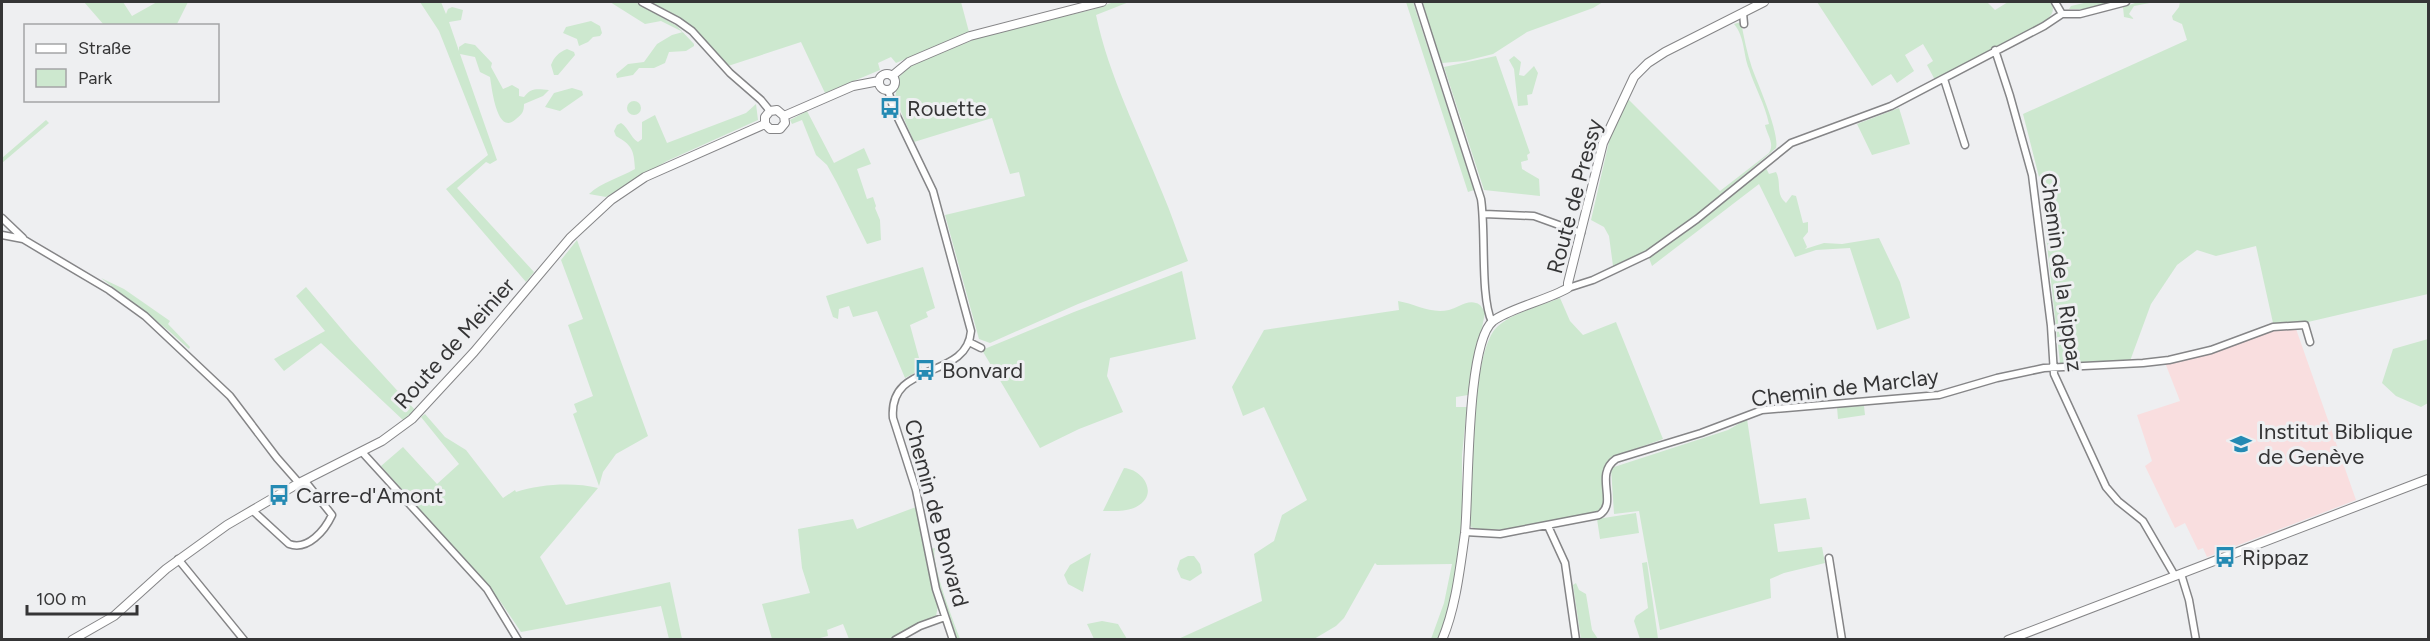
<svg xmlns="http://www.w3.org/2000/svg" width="2430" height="641" viewBox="0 0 2430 641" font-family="Figtree,sans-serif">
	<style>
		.education { fill: #f9dedf }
		.green { fill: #cde8cf }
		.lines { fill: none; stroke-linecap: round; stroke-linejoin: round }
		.minor-casing { stroke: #858587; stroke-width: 9 }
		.tertiary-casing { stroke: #858587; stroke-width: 10 }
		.minor { stroke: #fff; stroke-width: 6 }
		.tertiary { stroke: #fff; stroke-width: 8 }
		.labels { text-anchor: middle; stroke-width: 6; stroke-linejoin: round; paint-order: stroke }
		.poi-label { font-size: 22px; fill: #353536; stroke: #eeeff1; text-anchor: start }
		.street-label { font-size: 22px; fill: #353536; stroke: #eeeff1 }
	</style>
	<rect width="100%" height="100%" fill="#eeeff1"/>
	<path class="education" d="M2295 326 2356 500 2207 557 2203 548 2198 550 2185 523 2175 528 2145 466 2152 461 2137 415 2180 401 2164 360 2224 345 2273 327Z"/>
	<path class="green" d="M84 2H123L132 16 157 2H188L176 26 104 25Z
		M420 2H441L446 14 448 9 452 7 463 10 461 20 449 22 459 51V47L465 43 475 45 492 63 491 67 503 89 512 85 519 89V96L524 97C531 87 538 89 549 90L543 96 524 104C524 112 522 114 516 119 497 137 492 89 490 77L480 72 475 57 460 54 497 160 490 164 486 162 457 188 534 272 526 282 446 189 488 155 439 31Z
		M610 2H635L677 26 694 44V46L686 51 669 52 665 63 654 68H639L633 75 617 78 616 74 628 64 644 62 657 44 672 35 683 32 661 21 645 24Z
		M650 2H961L969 32 896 63 891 57 878 63 880 70 825 93 801 42 728 66 685 21Z
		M1114 2H1129L1096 15C1109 77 1139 134 1162 192 1172 215 1179 238 1188 261L1078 304 990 343 979 339 945 215 1025 196 1019 172 1010 174 992 118 914 142 895 98 899 77 911 65 985 35 1091 10Z
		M1406 2H1413L1474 190 1468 192Z
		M1420 2H1603L1593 8 1527 32 1493 54 1465 61 1442 63Z
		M1817 2H1987L1995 10 2008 2H2050C2058 12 2048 19 2040 25L1935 80 1927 65 1933 61 1923 44 1905 55 1914 71 1897 83 1891 74 1872 86Z
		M2088 2H2115L2088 9H2069L2071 6Z
		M2138 2H2155L2134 6 2129 14 2134 19 2124 17 2123 7Z
		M2180 2H2428V294L2308 322 2273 323 2256 246 2216 256 2197 250 2177 265 2151 304 2130 361 2060 363 2040 181 2023 114 2187 40 2182 24 2173 20 2172 16 2179 7Z
		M591 21 600 26 602 33 600 36 593 37 588 42 579 46 577 39 563 33 566 27Z
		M1741 22C1744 38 1747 53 1752 68 1758 84 1780 134 1776 148L1701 212 1640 256 1590 279 1574 281 1586 279 1613 266 1609 236 1604 227 1591 220 1611 133 1628 99 1720 191 1769 153C1775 143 1767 135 1765 125L1769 124C1765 104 1755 88 1749 69 1743 54 1745 37 1734 24Z
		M567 49 574 52 575 55 558 75H554L551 65C554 57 559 52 567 49Z
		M1496 56 1530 153 1527 155 1528 160 1521 162 1522 169 1539 179 1540 196 1484 190 1444 67Z
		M1514 56 1521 62 1519 75 1524 76 1534 66 1538 73 1532 94 1527 95 1528 105 1518 106 1514 69 1509 60Z
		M572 88 582 91 583 95 560 111 545 107 554 93Z
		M627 108a7 7 0 1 1 14 0a7 7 0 1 1-14 0Z
		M756 104 758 120 667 161 606 197 589 194C602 182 619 178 635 169 634 150 632 145 616 136L614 131 617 125 621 123C629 128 630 137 638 142L642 139V122L655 115 667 143 746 113Z
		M1899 108 1910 144 1872 155 1857 124Z
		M807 111 834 163 864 148 871 164 857 169 867 199 873 197 876 206 875 208 880 220 881 240 867 244 837 183 827 165 816 155 802 120 792 124 790 120Z
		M46 120 49 123 2 163V158Z
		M1766 168 1769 174 1776 172C1782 183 1775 194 1786 203L1792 195 1796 196 1803 223 1808 222V232L1803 238 1807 247 1805 249 1824 243 1842 244 1879 238 1900 282 1910 318 1877 330 1850 248 1816 250 1795 257 1759 184 1652 266 1649 258 1696 224Z
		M577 240 648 436 616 454 603 472 599 486 573 414 577 412 574 404 593 396 568 325 583 319 561 260Z
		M923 267 935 308 926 312 928 317 910 325 922 369 905 378 877 311 853 317 849 306 839 309 838 319 833 317 826 296Z
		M1182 271 1196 339 1110 358 1107 376 1123 412 1079 429 1040 448 982 350 1074 312Z
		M101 278 124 289 170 321 168 324 190 347 189 349 169 331Z
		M306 287 350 339 416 411 404 421 321 343 284 371 274 359 325 331 296 296Z
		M1560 298 1570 321 1583 335 1616 322 1663 439 1615 456 1606 463C1599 478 1610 499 1600 512 1577 516 1485 539 1470 526 1470 488 1471 351 1497 327 1510 314 1542 305 1560 298Z
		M1398 301C1416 304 1430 314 1449 310 1458 308 1466 300 1476 303 1481 304 1483 309 1485 313L1468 395 1456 397V407H1467L1462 455V516L1458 562 1450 606 1438 639H1431L1444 603 1452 564 1377 565 1375 563 1344 618 1336 626 1314 639 1176 640 1262 601 1254 554 1274 541 1282 515 1307 500 1264 407 1243 416 1232 387 1264 330 1399 310Z
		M2428 339V403L2421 407 2396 396 2382 383 2393 349Z
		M1864 406 1865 415 1838 419 1837 407Z
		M425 414 445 437 466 450 503 498 515 490 516 492C540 484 574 482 598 488L540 557 566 605 670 582 682 639H669L661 606 521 632 500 601 381 466 403 447 437 484 459 464 421 417Z
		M1747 419 1760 504 1806 498 1810 519 1774 524 1778 552 1822 547 1825 563 1784 573 1770 579 1771 598 1660 630 1639 511 1614 514 1611 468 1728 430Z
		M1124 468C1145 470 1159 496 1136 507 1126 512 1114 511 1103 511Z
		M916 507 927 566 938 606 936 616 889 639H849L843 624 827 630 828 636 816 639H772L762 604 810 593 802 568 798 529 853 519 857 529Z
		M1636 513 1639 533 1600 539 1597 519Z
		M935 548C930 562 954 623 960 639H957L938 583 931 549Z
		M1091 553 1083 592 1068 584 1064 575 1070 565Z
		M1188 556H1194L1200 564 1202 573 1190 581 1181 578 1177 569 1180 560Z
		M1647 562 1657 631 1658 639H1640L1634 621 1636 616 1648 608 1642 563Z
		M1576 583 1579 590 1586 594 1592 630 1598 639H1581L1573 585Z
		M1102 621 1118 624 1127 639H1094L1087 624Z"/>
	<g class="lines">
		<defs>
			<path id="minor" d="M642 2 678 21 692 31 730 73 761 100 770 111
				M1418 2 1481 199C1486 230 1480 298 1492 322
				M2055 2 2062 14
				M1743 13 1744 24
				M1995 50 2010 96 2032 175 2051 326 2054 374 2106 487 2118 501 2143 521 2175 576
				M1944 79 1965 145
				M888 90 894 110 933 191 971 331C967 381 888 360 893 418L916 490 936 589 953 640
				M1484 214 1534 216 1581 233
				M2 218 23 238
				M2 235 23 239 33 245 109 290 145 316 230 396 277 458 299 483
				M1568 288 1593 280 1648 254 1697 219 1791 143 1891 106 2044 26 2062 14H2080L2126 2
				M969 342 981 348
				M362 452 487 589 518 640
				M252 510 289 544C308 551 325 530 332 515L305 481
				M1548 526 1565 563 1576 640
				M1465 532 1500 534 1599 515C1619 503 1593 475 1616 459L1701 433 1762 410 1939 395 1997 378 2044 368 2143 363 2169 360 2211 350 2273 327 2305 325 2310 342
				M1829 558 1842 640
				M178 559 244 640
				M2181 574 2189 600 2196 640
				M895 640 920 626 945 617"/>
			<path id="tertiary" d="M879 82a8 8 0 1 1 16 0a8 8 0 1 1-16 0Z
				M892 76 909 62 970 36 1102 2
				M784 116 853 86 879 81
				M765 124 770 129H780L785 123 784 116
				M765 124V117L770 111 777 110 784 116
				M72 640 114 616 166 569 227 525 299 483 382 441 412 419 474 352 570 238 611 200 645 177 765 124
				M1442 640C1456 607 1460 568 1465 533 1469 495 1466 343 1493 321 1510 308 1548 300 1568 288V283L1603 143 1634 77 1648 63 1665 52 1764 2
				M2008 640 2428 479"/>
		</defs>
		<use href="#minor" class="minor-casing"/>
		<use href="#tertiary" class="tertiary-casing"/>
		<use href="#minor" class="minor"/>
		<use href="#tertiary" class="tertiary"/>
	</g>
	<defs>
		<symbol id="bus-bare" viewBox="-9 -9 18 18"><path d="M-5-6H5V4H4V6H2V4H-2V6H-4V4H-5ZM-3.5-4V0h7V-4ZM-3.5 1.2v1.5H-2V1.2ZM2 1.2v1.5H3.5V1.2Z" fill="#248ab3" stroke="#eeeff1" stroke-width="2.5" paint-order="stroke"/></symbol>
		<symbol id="university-bare" viewBox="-9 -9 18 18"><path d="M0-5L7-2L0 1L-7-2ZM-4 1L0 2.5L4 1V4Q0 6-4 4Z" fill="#248ab3" stroke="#eeeff1" stroke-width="2.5" paint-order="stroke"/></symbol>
	</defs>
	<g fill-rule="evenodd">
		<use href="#bus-bare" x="875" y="93" width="30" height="30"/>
		<use href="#bus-bare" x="910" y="355" width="30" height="30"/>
		<use href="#university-bare" x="2226" y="429" width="30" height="30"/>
		<use href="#bus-bare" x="264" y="480" width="30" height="30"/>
		<use href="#bus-bare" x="2210" y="542" width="30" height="30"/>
	</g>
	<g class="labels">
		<g class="poi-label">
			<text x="907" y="116">Rouette</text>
			<text x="942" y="378">Bonvard</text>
			<text x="2258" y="439">Institut Biblique<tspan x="2258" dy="25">de Genève</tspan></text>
			<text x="296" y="503">Carre-d'Amont</text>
			<text x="2242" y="565">Rippaz</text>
		</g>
		<g class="street-label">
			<text transform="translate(1574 196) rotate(-75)" y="8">Route de Pressy</text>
			<text transform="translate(2062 272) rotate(82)" y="8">Chemin de la Rippaz</text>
			<text transform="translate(454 343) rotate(-48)" y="8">Route de Meinier</text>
			<text transform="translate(1845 387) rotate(-7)" y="8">Chemin de Marclay</text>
			<text transform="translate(937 513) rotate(75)" y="8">Chemin de Bonvard</text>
		</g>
	</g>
	<rect width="2430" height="641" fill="none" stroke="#353536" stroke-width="6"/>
	<rect x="24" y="24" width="195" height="78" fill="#eeeff1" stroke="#a4a5a6" stroke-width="1.5"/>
	<rect x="36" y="44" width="30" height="9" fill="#ffffff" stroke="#a4a5a6" stroke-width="1.5"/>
	<text x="78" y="54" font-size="18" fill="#353536">Straße</text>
	<rect x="36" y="69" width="30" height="18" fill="#cde8cf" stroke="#a4a5a6" stroke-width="1.5"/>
	<text x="78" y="84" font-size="18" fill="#353536">Park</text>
	<path d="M27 605v9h110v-9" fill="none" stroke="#353536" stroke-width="3"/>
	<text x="36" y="605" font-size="18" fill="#353536" stroke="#eeeff1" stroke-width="4.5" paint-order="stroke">100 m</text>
</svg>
